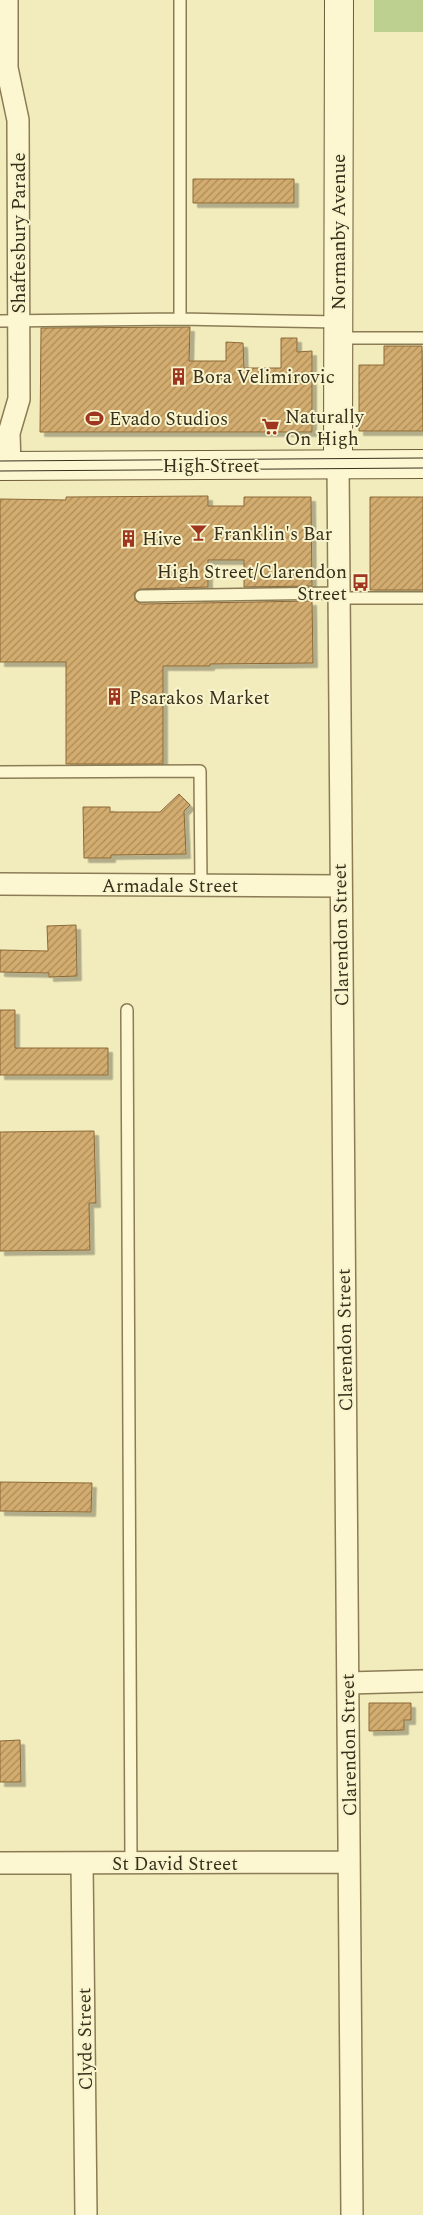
<svg xmlns="http://www.w3.org/2000/svg" width="423" height="2215" viewBox="0 0 423 2215" font-family="Spectral,serif">
	<style>
		.green { fill: #bdd090 }
		.building { fill: url(#building-hatch); stroke: #8c6938; filter: url(#shadow) }
		.lines { fill: none; stroke-linecap: round; stroke-linejoin: round }
		.lane-casing { stroke: #8b7c55; stroke-width: 14 }
		.street-casing { stroke: #8b7c55; stroke-width: 24 }
		.secondary-casing { stroke: #6d5c38; stroke-width: 30 }
		.lane { stroke: #fcf7d1; stroke-width: 11 }
		.street { stroke: #fcf7d1; stroke-width: 21 }
		.secondary { stroke: #fcf7d1; stroke-width: 28 }
		.tram { stroke: #392f1b; stroke-width: 1 }
		.labels { text-anchor: middle; stroke-width: 4; stroke-linejoin: round; paint-order: stroke }
		.street-label { font-size: 19px; fill: #392f1b; stroke: #f8f4cd }
		.poi-label { font-size: 19px; fill: #392f1b; stroke: #f8f4cd; text-anchor: start }
	</style>
	<defs>
		<pattern id="building-hatch" width="6" height="6" patternUnits="userSpaceOnUse" patternTransform="scale(1.25)"><rect width="6" height="6" fill="#d3ac6f"/><path d="M-1 1l2-2M0 6l6-6M5 7l2-2" fill="none" stroke="#ac8c5a"/></pattern>
		<filter id="shadow"><feDropShadow dx="4.5" dy="4.5" stdDeviation="0" flood-color="#0004"/></filter>
	</defs>
	<rect width="100%" height="100%" fill="#f2ecbd"/>
	<path class="green" d="M374 0H423V32H374Z"/>
	<path class="building" d="M193 179H294V203H193Z
		M190 327 189 361H226V342L243 343 244 368H281V338H297V352L312 351V432H40L41 328Z
		M384 346H422L423 431H359V365H384Z
		M208 496V506H244V497H311L312 586 244 587V560H208V587L140 589 134 593 135 600 141 604 312 601 313 663 210 664V666H163V764H66V662H0V499L66 500V497Z
		M370 497H423V590H370Z
		M179 794 190 805 184 811 186 854 111 855V858H84L83 807H110V812H160Z
		M76 925 77 976 49 977V973L0 972V950L48 951 47 926Z
		M0 1010H15V1048H108V1075H0Z
		M94 1131 96 1203H89L90 1250 0 1251V1132Z
		M0 1482 92 1483 91 1512 0 1511Z
		M369 1703H411V1720H404V1730L369 1731Z
		M20 1740 21 1782H0V1741Z"/>
	<g class="lines">
		<defs>
			<path id="lane" d="M180 319V0
				M0 321 180 319 338 322
				M338 338H423
				M141 596 338 593
				M338 598H423
				M0 772 200 771 201 885
				M127 1010 131 1862"/>
			<path id="street" d="M7 0V68L18 120 19 399 9 433 10 466
				M338 464 352 2215
				M0 884 340 886
				M348 1683 423 1681
				M0 1863 349 1862
				M82 1863 86 2215"/>
			<path id="secondary" d="M338 464 339 0
				M0 466 423 464"/>
		</defs>
		<use href="#lane" class="lane-casing"/>
		<use href="#street" class="street-casing"/>
		<use href="#secondary" class="secondary-casing"/>
		<use href="#lane" class="lane"/>
		<use href="#street" class="street"/>
		<use href="#secondary" class="secondary"/>
		<path class="tram" d="M0 461 423 458
			M0 471 423 468"/>
	</g>
	<defs>
		<symbol id="building-bare" viewBox="-9 -9 18 18"><path d="M-4-6H4V6H1V3H-1V6H-4ZM-2.5-4.3h1.7v1.8h-1.7ZM.8-4.3h1.7v1.8H.8ZM-2.5-1h1.7V.8h-1.7ZM.8-1h1.7V.8H.8Z" fill="#9f361f" stroke="#f8f4cd" stroke-width="2.5" paint-order="stroke"/></symbol>
		<symbol id="stadium-bare" viewBox="-9 -9 18 18"><path d="M0-5a6.5 5 0 1 0 0 10a6.5 5 0 1 0 0-10ZM-3.5-1.8h7v3.6h-7Z" fill="#9f361f" stroke="#f8f4cd" stroke-width="2.5" paint-order="stroke"/></symbol>
		<symbol id="supermarket-bare" viewBox="-9 -9 18 18"><path d="M-6-5.5h2.5l.6 2H6L4.5 2H-2.5L-4.4-4H-6ZM-1.5 3.2a1.3 1.3 0 1 0 .1 0ZM3 3.2a1.3 1.3 0 1 0 .1 0Z" fill="#9f361f" stroke="#f8f4cd" stroke-width="2.5" paint-order="stroke"/></symbol>
		<symbol id="bar-bare" viewBox="-9 -9 18 18"><path d="M-6-5H6L.8 .8V4.5H3.5V6h-7V4.5H-.8V.8Z" fill="#9f361f" stroke="#f8f4cd" stroke-width="2.5" paint-order="stroke"/></symbol>
		<symbol id="bus-bare" viewBox="-9 -9 18 18"><path d="M-5-6H5V4H4V6H2V4H-2V6H-4V4H-5ZM-3.5-4V0h7V-4ZM-3.5 1.2v1.5H-2V1.2ZM2 1.2v1.5H3.5V1.2Z" fill="#9f361f" stroke="#f8f4cd" stroke-width="2.5" paint-order="stroke"/></symbol>
	</defs>
	<g fill-rule="evenodd">
		<use href="#building-bare" x="166" y="364" width="25" height="25"/>
		<use href="#stadium-bare" x="82" y="406" width="25" height="25"/>
		<use href="#supermarket-bare" x="258" y="414" width="25" height="25"/>
		<use href="#bar-bare" x="186" y="520" width="25" height="25"/>
		<use href="#building-bare" x="116" y="526" width="25" height="25"/>
		<use href="#bus-bare" x="348" y="570" width="25" height="25"/>
		<use href="#building-bare" x="102" y="684" width="25" height="25"/>
	</g>
	<g class="labels">
		<g class="street-label">
			<text transform="translate(338 232) rotate(-90)" y="7">Normanby Avenue</text>
			<text transform="translate(18 233) rotate(-90)" y="7">Shaftesbury Parade</text>
			<text x="211" y="472">High Street</text>
			<text x="170" y="892">Armadale Street</text>
			<text transform="translate(340 935) rotate(-91)" y="7">Clarendon Street</text>
			<text transform="translate(344 1340) rotate(-91)" y="7">Clarendon Street</text>
			<text transform="translate(348 1745) rotate(-91)" y="7">Clarendon Street</text>
			<text x="175" y="1870">St David Street</text>
			<text transform="translate(84 2039) rotate(-91)" y="7">Clyde Street</text>
		</g>
		<g class="poi-label">
			<text x="192" y="383">Bora Velimirovic</text>
			<text x="285" y="423">Naturally<tspan x="285" dy="22">On High</tspan></text>
			<text x="109" y="425">Evado Studios</text>
			<text x="213" y="540">Franklin's Bar</text>
			<text x="142" y="545">Hive</text>
			<text x="347" y="578" text-anchor="end">High Street/Clarendon<tspan x="347" dy="22">Street</tspan></text>
			<text x="129" y="704">Psarakos Market</text>
		</g>
	</g>
</svg>
